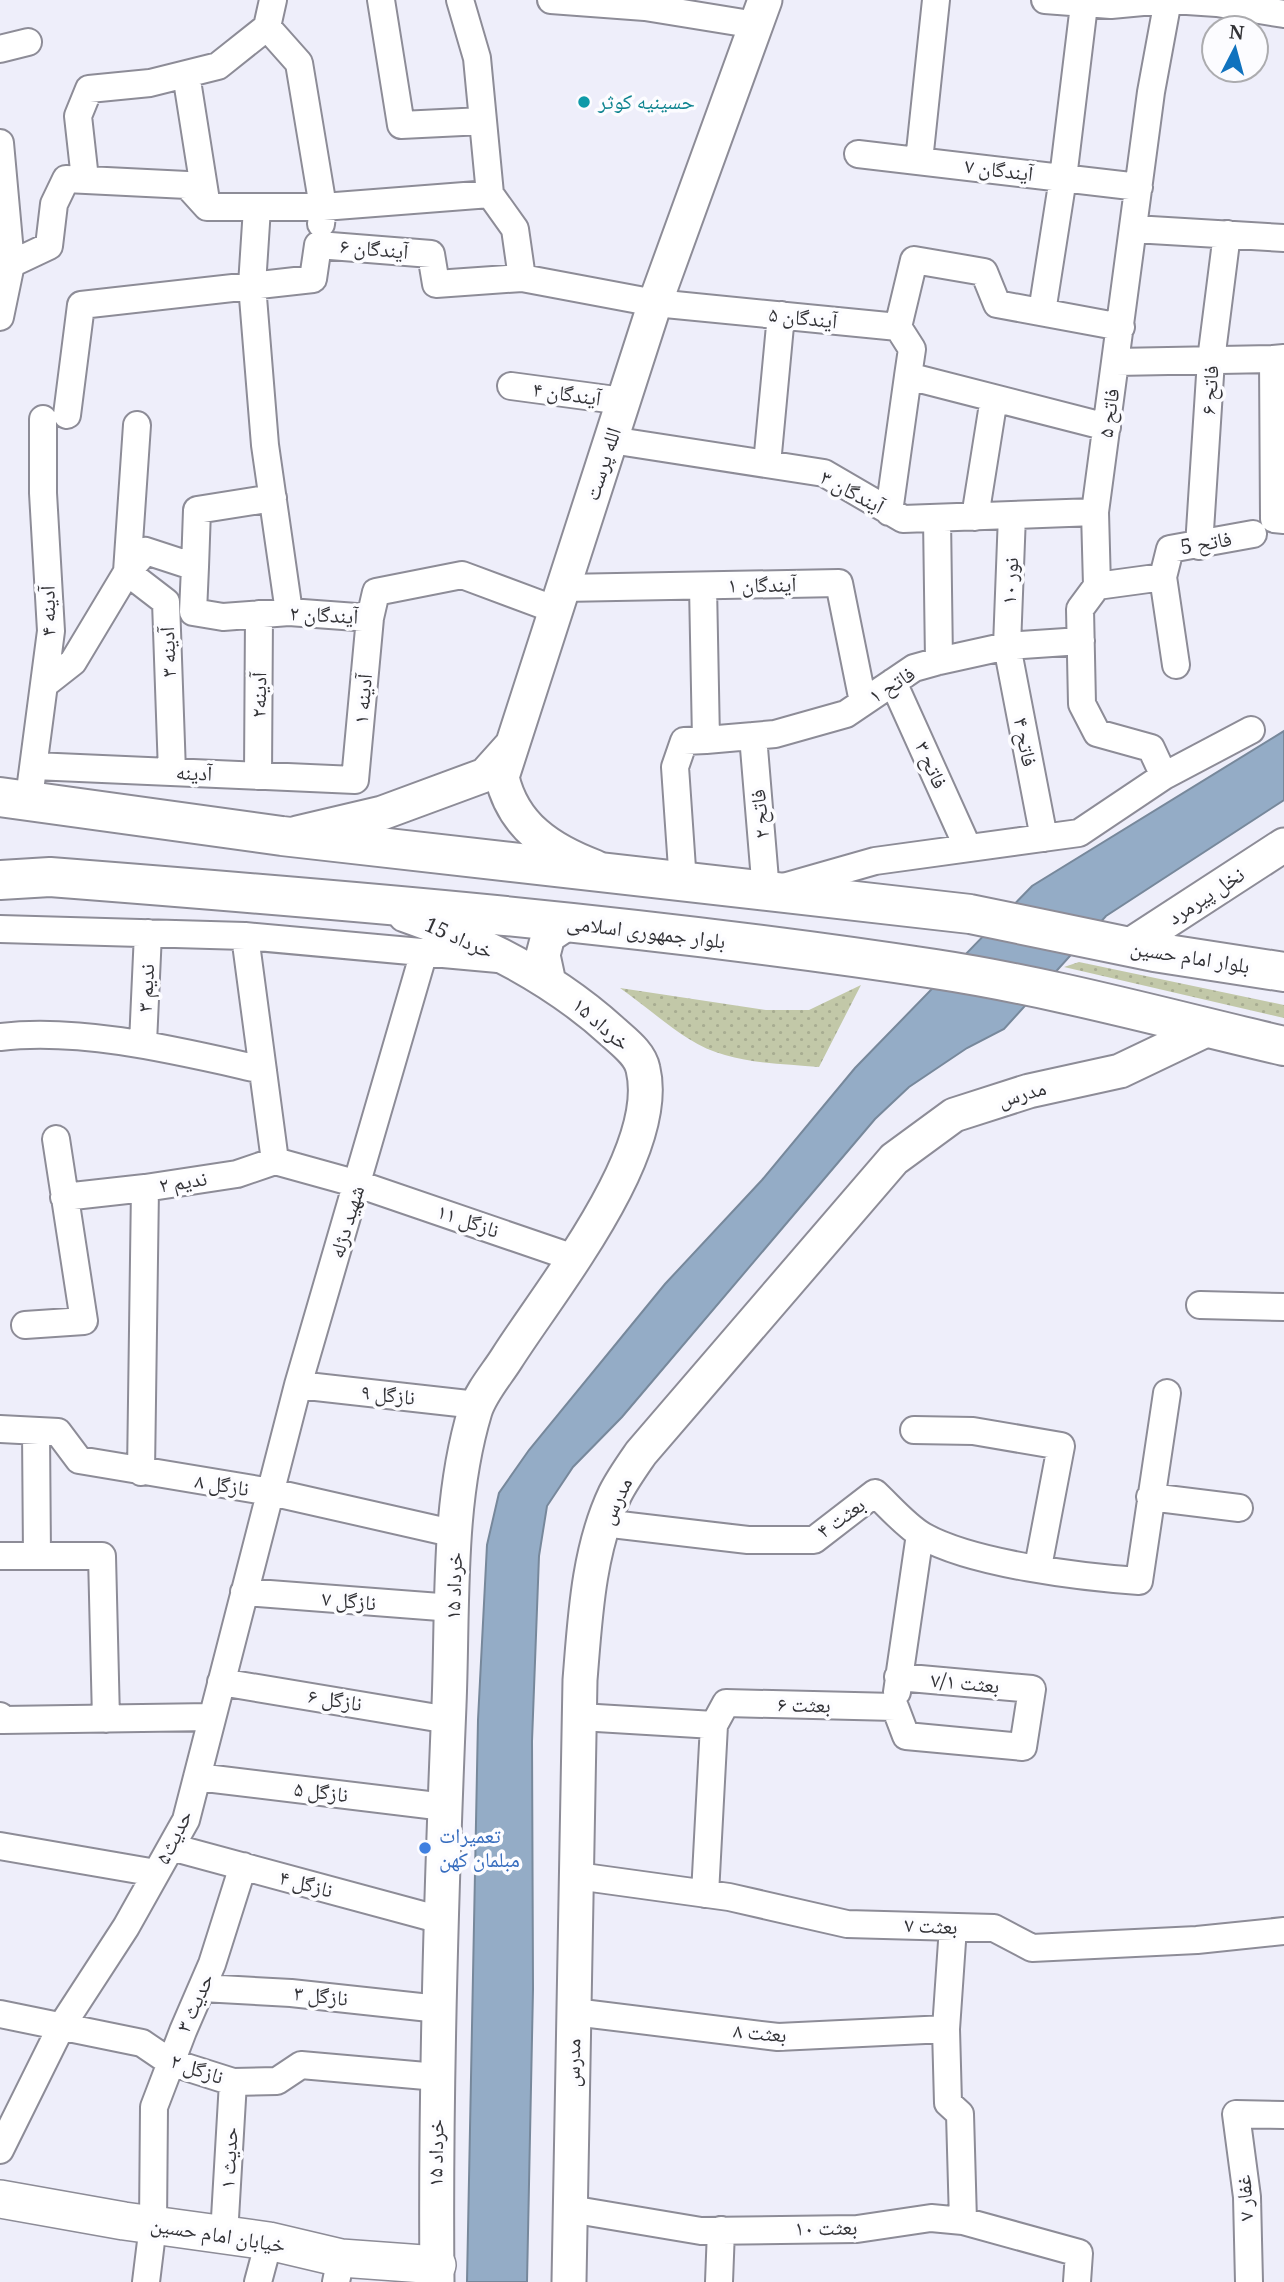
<svg xmlns="http://www.w3.org/2000/svg" width="1284" height="2282" viewBox="0 0 1284 2282" font-family="Georgia,'Noto Naskh Arabic',serif">
	<style>
		.grass { fill: url(#grass-dots) }
		.water { fill: #94acc6; stroke: #77889b; stroke-width: 2 }
		.lines { fill: none; stroke-linecap: round; stroke-linejoin: round }
		.minor-casing { stroke: #8d8c97; stroke-width: 30 }
		.tertiary-casing { stroke: #8d8c97; stroke-width: 37 }
		.secondary-casing { stroke: #8d8c97; stroke-width: 40 }
		.primary-casing { stroke: #8d8c97; stroke-width: 42 }
		.minor { stroke: #fff; stroke-width: 26 }
		.tertiary { stroke: #fff; stroke-width: 33 }
		.secondary { stroke: #fff; stroke-width: 37 }
		.primary { stroke: #fff; stroke-width: 38 }
		.culture-dot { fill: #0f9aa8; stroke: #fcfcff; stroke-width: 2.5 }
		.shop-dot { fill: #3f7fe0; stroke: #fcfcff; stroke-width: 2.5 }
		.labels { text-anchor: middle; stroke-width: 7; stroke-linejoin: round; paint-order: stroke }
		.culture-label { font-size: 21px; fill: #0d838f; stroke: #fcfcff; text-anchor: start }
		.street-label { font-size: 21px; fill: #333337; stroke: #fcfcff }
		.shop-label { font-size: 21px; fill: #366cbe; stroke: #fcfcff; text-anchor: start }
	</style>
	<defs>
		<pattern id="grass-dots" width="8" height="8" patternUnits="userSpaceOnUse" patternTransform="scale(1.75)"><rect width="8" height="8" fill="#c2c8a8"/><path d="M2 2h.1M6 6h.1" fill="none" stroke="#a7ac91" stroke-width="1.8" stroke-linecap="round"/></pattern>
	</defs>
	<rect width="100%" height="100%" fill="#eeeefa"/>
	<path class="grass" d="M1079 962 1284 1005V1018L1064 967Z
		M861 985 819 1067C776 1063 727 1064 689 1039 665 1024 643 1004 620 988L766 1010H809Z"/>
	<path class="water" d="M1284 731V800L1106 916 1004 1029 967 1048 909 1087 875 1119 622 1417 573 1467 547 1506 539 1556 532 1741 533 1989 527 2282H467L478 1720 487 1545 499 1493 529 1450 665 1284 762 1180 855 1068 1032 886Z"/>
	<g class="lines">
		<defs>
			<path id="minor" d="M381 0 401 125 483 121
				M460 0 477 58 490 194 515 229 522 278
				M551 0 645 7 756 25
				M1045 0 1111 5 1164 0
				M1172 0 1217 3 1284 14
				M267 27 299 63 323 207 321 224
				M0 49 28 42
				M186 74 207 207
				M0 143 11 264 0 317
				M858 154 1139 187
				M919 161 936 0
				M85 179 78 116 89 89 150 83 218 66 267 27 273 0
				M257 208 252 285 265 445 289 612
				M1134 229 1284 238
				M11 264 49 246 54 204 66 179 187 185 207 207H323L490 194
				M1042 312 1063 178 1084 5
				M898 327 914 260 984 272 997 304 1121 327
				M1284 358 1273 359 1274 519 1284 520
				M1116 362 1273 359
				M511 386 623 401
				M67 415 81 305 313 279 318 245 431 254 436 284 522 278 655 303 898 327 912 349 908 376 1107 427
				M137 425 127 572 166 602 172 772
				M611 440 824 473 903 519 1095 512
				M767 464 781 315
				M889 512 908 376
				M1012 515 1007 646 1044 838
				M975 517 994 398
				M937 518 939 661
				M1199 546 1211 360 1227 234
				M195 567 197 510 273 498
				M1163 577 1176 665
				M1097 586 1163 577 1170 549 1253 534
				M563 588 839 583 863 702
				M893 682 968 848
				M45 684 73 662 127 572 146 551 195 567 193 612 223 617 289 612 370 618 376 592 462 575 556 610
				M753 736 766 892 875 861 1079 833 1164 776 1251 730
				M706 740 775 734 846 714 914 668 939 661 1007 646 1081 641
				M34 766 355 780 370 618
				M258 776 259 614
				M1164 776 1151 748 1097 733 1082 704 1080 609 1097 586 1095 512 1151 92 1168 0
				M31 783 51 631 43 493V419
				M683 883 675 767 684 741 706 740 703 586
				M0 929 245 936 498 959
				M0 1037C83 1027 182 1052 263 1070
				M143 1043 148 933
				M275 1161 358 1184 577 1259
				M64 1197 145 1188
				M1200 1305 1284 1307
				M25 1325 84 1321 56 1139
				M298 1385 477 1405
				M0 1429 58 1432 79 1460 271 1492 456 1534
				M914 1430 973 1431 1061 1446 1038 1567
				M36 1431 37 1556
				M141 1472 145 1188 237 1174 275 1161 245 936
				M1150 1497 1239 1508
				M603 1523 748 1540H814L875 1493C890 1507 906 1526 923 1536 973 1564 1081 1577 1139 1581L1167 1393
				M0 1556H102L106 1719
				M244 1592 453 1608
				M221 1682 449 1720
				M897 1692 920 1534
				M0 1716 2 1720 212 1717
				M580 1717 714 1725 726 1703 895 1707 906 1736 1023 1747 1032 1689 898 1677
				M197 1777 445 1807
				M0 1846 156 1873
				M171 1847 441 1920
				M577 1876 729 1897 847 1924 994 1928 1032 1948 1197 1940 1284 1931
				M705 1894 714 1725
				M953 1927 946 2029 948 2103 960 2114 963 2221
				M202 1988 291 1993 439 2009
				M574 2012 778 2037 946 2029
				M0 2014 142 2043 170 2062 233 2082 277 2081 301 2065 437 2077
				M0 2150 61 2027 126 1927 186 1820 298 1385 424 952
				M570 2209 701 2231 857 2229 931 2218 963 2221 1079 2253 1077 2282
				M224 2235 233 2082
				M146 2282 153 2225 154 2107 183 2031 212 1964 243 1866
				M258 2282 269 2241
				M336 2282 341 2258
				M719 2282 721 2230
				M1249 2282 1247 2197 1236 2114 1284 2115"/>
			<path id="tertiary" d="M297 833 382 813 485 775 511 746
				M595 867C550 850 513 826 502 777L655 303 765 0
				M405 915C481 941 555 979 614 1033 625 1043 640 1054 643 1069 663 1152 551 1289 507 1358 497 1374 481 1392 475 1411 447 1504 453 1608 449 1705 441 1897 435 2090 437 2282
				M1127 947 1284 845
				M549 983 543 955 548 936 569 922
				M569 2282 580 1680C585 1619 588 1551 615 1494 622 1480 632 1466 641 1453L894 1159 954 1115 1029 1091 1120 1071 1208 1029"/>
			<path id="secondary" d="M0 2199 124 2221 269 2241 341 2258 437 2265"/>
			<path id="primary" d="M0 797 282 836 970 914 1154 952 1284 972
				M0 880 50 877C345 900 641 924 935 969 1053 987 1168 1019 1284 1046"/>
		</defs>
		<use href="#minor" class="minor-casing"/>
		<use href="#tertiary" class="tertiary-casing"/>
		<use href="#secondary" class="secondary-casing"/>
		<use href="#primary" class="primary-casing"/>
		<use href="#minor" class="minor"/>
		<use href="#tertiary" class="tertiary"/>
		<use href="#secondary" class="secondary"/>
		<use href="#primary" class="primary"/>
	</g>
	<circle class="culture-dot" cx="584" cy="102" r="7"/>
	<circle class="shop-dot" cx="425" cy="1848" r="7"/>
	<g class="labels">
		<g class="culture-label">
			<text x="598" y="109">حسینیه کوثر</text>
		</g>
		<g class="street-label">
			<text transform="translate(999 170) rotate(7)" y="7">آیندگان ۷</text>
			<text transform="translate(374 249) rotate(5)" y="7">آیندگان ۶</text>
			<text transform="translate(803 318) rotate(6)" y="7">آیندگان ۵</text>
			<text transform="translate(1210 390) rotate(-86)" y="7">فاتح ۶</text>
			<text transform="translate(567 394) rotate(8)" y="7">آیندگان ۴</text>
			<text transform="translate(1109 413) rotate(-82)" y="7">فاتح ۵</text>
			<text transform="translate(603 464) rotate(-72)" y="7">الله پرست</text>
			<text transform="translate(852 492) rotate(28)" y="7">آیندگان ۳</text>
			<text transform="translate(1206 543) rotate(-10)" y="7">فاتح 5</text>
			<text transform="translate(1010 581) rotate(-87)" y="7">نور ۱۰</text>
			<text transform="translate(762 585) rotate(-1)" y="7">آیندگان ۱</text>
			<text transform="translate(48 611) rotate(-91)" y="7">آدینه ۴</text>
			<text transform="translate(324 615) rotate(3)" y="7">آیندگان ۲</text>
			<text transform="translate(168 652) rotate(-92)" y="7">آدینه ۳</text>
			<text transform="translate(892 685) rotate(-32)" y="7">فاتح ۱</text>
			<text transform="translate(259 695) rotate(-89)" y="7">آدینه۲</text>
			<text transform="translate(363 699) rotate(-85)" y="7">آدینه ۱</text>
			<text transform="translate(1025 742) rotate(79)" y="7">فاتح ۴</text>
			<text transform="translate(931 765) rotate(66)" y="7">فاتح ۳</text>
			<text transform="translate(194 773) rotate(2)" y="7">آدینه</text>
			<text transform="translate(760 814) rotate(-95)" y="7">فاتح ۲</text>
			<text transform="translate(1206 896) rotate(-33)" y="7">نخل پیرمرد</text>
			<text transform="translate(646 932) rotate(7)" y="7">بلوار جمهوری اسلامی</text>
			<text transform="translate(459 938) rotate(24)" y="7">15 خرداد</text>
			<text transform="translate(1190 957) rotate(9)" y="7">بلوار امام حسین</text>
			<text transform="translate(146 988) rotate(-87)" y="7">ندیم ۳</text>
			<text transform="translate(601 1024) rotate(41)" y="7">۱۵ خرداد</text>
			<text transform="translate(1022 1094) rotate(-16)" y="7">مدرس</text>
			<text transform="translate(183 1182) rotate(-9)" y="7">ندیم ۲</text>
			<text transform="translate(468 1221) rotate(19)" y="7">نازگل ۱۱</text>
			<text transform="translate(347 1222) rotate(-73)" y="7">شهید دژله</text>
			<text transform="translate(388 1395) rotate(6)" y="7">نازگل ۹</text>
			<text transform="translate(222 1485) rotate(9)" y="7">نازگل ۸</text>
			<text transform="translate(616 1501) rotate(-65)" y="7">مدرس</text>
			<text transform="translate(841 1518) rotate(-36)" y="7">بعثت ۴</text>
			<text transform="translate(454 1586) rotate(-88)" y="7">۱۵ خرداد</text>
			<text transform="translate(349 1601) rotate(5)" y="7">نازگل ۷</text>
			<text transform="translate(965 1683) rotate(5)" y="7">بعثت ۷/۱</text>
			<text transform="translate(335 1700) rotate(9)" y="7">نازگل ۶</text>
			<text transform="translate(804 1705) rotate(1)" y="7">بعثت ۶</text>
			<text transform="translate(321 1792) rotate(7)" y="7">نازگل ۵</text>
			<text transform="translate(174 1837) rotate(-64)" y="7">حدیث۵</text>
			<text transform="translate(306 1884) rotate(15)" y="7">نازگل ۴</text>
			<text transform="translate(931 1926) rotate(2)" y="7">بعثت ۷</text>
			<text transform="translate(321 1996) rotate(6)" y="7">نازگل ۳</text>
			<text transform="translate(195 2003) rotate(-66)" y="7">حدیث ۳</text>
			<text transform="translate(760 2033) rotate(5)" y="7">بعثت ۸</text>
			<text transform="translate(573 2063) rotate(-89)" y="7">مدرس</text>
			<text transform="translate(197 2069) rotate(19)" y="7">نازگل ۲</text>
			<text transform="translate(436 2153) rotate(-89)" y="7">۱۵ خرداد</text>
			<text transform="translate(229 2158) rotate(-87)" y="7">حدیث ۱</text>
			<text transform="translate(1245 2198) rotate(-94)" y="7">غفار ۷</text>
			<text transform="translate(826 2228) rotate(-1)" y="7">بعثت ۱۰</text>
			<text transform="translate(218 2235) rotate(9)" y="7">خیابان امام حسین</text>
		</g>
		<g class="shop-label">
			<text x="439" y="1843">تعمیرات<tspan x="439" dy="24">مبلمان کهن</tspan></text>
		</g>
	</g>
	<g transform="translate(1235 49) rotate(6)"><circle r="33" fill="#fcfcff" stroke="#acacaf" stroke-width="2"/>
	<path d="M0-5L12 26L0 18L-12 26Z" fill="#1072be"/>
	<text y="-10" font-size="19" font-weight="bold" text-anchor="middle" fill="#333337">N</text>
	</g>
</svg>
